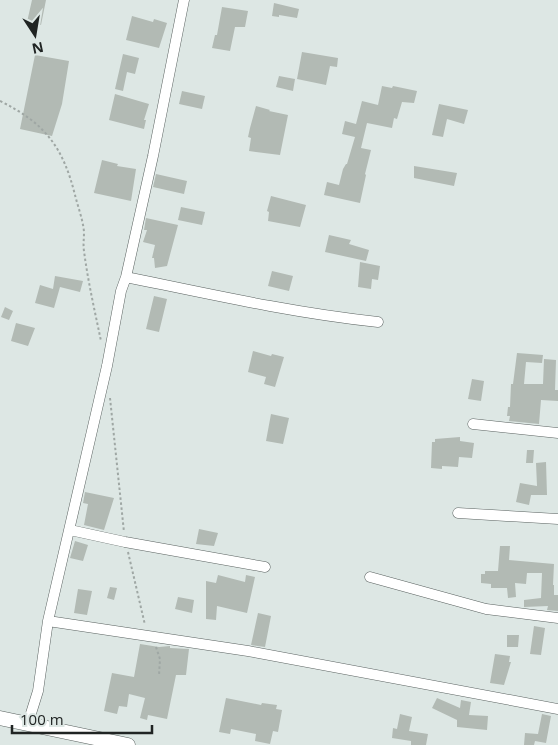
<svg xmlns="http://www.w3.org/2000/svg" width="558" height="745" viewBox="0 0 558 745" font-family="'Open Sans',sans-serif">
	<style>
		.building { fill: #b2bab4 }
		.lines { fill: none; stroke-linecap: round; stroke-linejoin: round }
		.street-casing { stroke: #5a6260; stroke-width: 11 }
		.secondary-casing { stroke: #5a6260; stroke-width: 15 }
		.path { stroke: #9fa7a4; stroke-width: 2; stroke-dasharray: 2.5 2.5; stroke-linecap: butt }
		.street { stroke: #fff; stroke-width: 10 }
		.secondary { stroke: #fff; stroke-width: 14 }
	</style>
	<rect width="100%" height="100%" fill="#dde7e4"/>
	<path class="building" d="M32 0H46L41 25 27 22Z
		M274 3 299 9 297 18 279 15V17L272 16Z
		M222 7 248 11 245 27H235L230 51 212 48 215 35H217Z
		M132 16 153 22 154 19 167 23 159 48 126 40Z
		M302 52 338 58 337 67 330 66 326 85 297 79Z
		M123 54 139 58 135 74 127 72 123 91 115 89Z
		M35 55 69 61 62 104 52 136 20 129Z
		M279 76 295 79 293 91 276 87Z
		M382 86 392 88 393 86 417 91 414 103 402 102 397 119 394 118 392 128 367 123 361 148 371 150 365 174 366 175 360 203 324 195 327 182 339 185 343 169 346 164H347L355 137 342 134 345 121 356 124 362 101 378 105Z
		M182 91 205 96 202 109 179 104Z
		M115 94 149 104 144 120H146L144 129 109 120Z
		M439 104 468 110 464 124 447 119 443 137 432 135Z
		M256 106 270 110 269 111 288 115 280 155 249 151 251 138 248 137 250 128Z
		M102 160 118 164 117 166 136 169 131 201 94 193Z
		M414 166 457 173 454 186 414 178Z
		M156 174 187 181 184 194 153 187Z
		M271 196 306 205 300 227 268 221 269 212 267 211Z
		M181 207 205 212 202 225 178 220Z
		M146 218 178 225 167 266 155 268 154 258H152L155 245 143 242 147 230H144Z
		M329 235 351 240 349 244 369 250 366 261 325 252Z
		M360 262 380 266 378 280 372 279 371 289 358 287Z
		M272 271 293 276 289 291 268 286Z
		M55 276 83 281 80 292 60 287 54 308 35 303 40 285 53 289Z
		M154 296 167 299 159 332 146 329Z
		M5 307 13 311 9 320 1 317Z
		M16 323 35 328 28 346 11 341Z
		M253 351 271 356 272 354 284 357 275 387 264 384 266 377 248 372Z
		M517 353 543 355 542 363 526 362 524 384H543L544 359 556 360 555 390H558V401L541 400 539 424 509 421 510 416H507L508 407H510L511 384H513Z
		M472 379 484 381 481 401 468 399Z
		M271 414 289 418 283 444 266 441Z
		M460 437V441L474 443 472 458 459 457 458 467 442 466V469L431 468 432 442H435V439Z
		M527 450H534L533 463H526Z
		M546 462 547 495H531L529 505 516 502 520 483 537 486 536 463Z
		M85 492 114 498 104 530 84 525 88 504 83 503Z
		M199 529 218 533 214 546 196 544Z
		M75 541 88 545 83 561 70 558Z
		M500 546H510L509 560 554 564 553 585H554V595H558V611L547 610 548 606 524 607V600L541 598 542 573H527L526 584 515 583 516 597 508 598 507 588H491V584L481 583V574H485V571H498Z
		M218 575 245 582 246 575 255 577 247 613 217 606 216 620 206 619V581L216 583Z
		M110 587 117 588 114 600 107 598Z
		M78 589 92 591 87 615 74 613Z
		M178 597 194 600 192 613 175 609Z
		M258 613 271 616 265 647 251 645Z
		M534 626 545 628 541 655 530 654Z
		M507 635H519L518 647H507Z
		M140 644 159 647 170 646V648L189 649 186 675H176L167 719 148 715 147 720 140 718 145 698 129 694 127 707 119 706 117 714 104 711 112 673 134 677Z
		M495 654 510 656 509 662H511L504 685 490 683Z
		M226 698 261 705 262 703 277 705 276 709 282 710 278 732 273 731 270 744 255 741 256 734 231 729 230 734 219 732Z
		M437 698 460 708 461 700 471 702 469 715 488 716 487 730 457 727V720L432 708Z
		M400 714 412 717 409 731 428 734 426 745H411V741L392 738 393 728 397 729Z
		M542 714 551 716 546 743 535 741 534 745H524L525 733 538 734Z"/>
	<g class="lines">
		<defs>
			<path id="street" d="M126 277C209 294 293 313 378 322
				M473 424 558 433
				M458 513 558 519
				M70 530 125 542 265 567
				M370 577 486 609 558 618
				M48 621 248 651 558 709
				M28 723 38 691 48 621 107 366 121 291 126 277 153 156 184 0"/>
			<path id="secondary" d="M0 718 128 745"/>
		</defs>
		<use href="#street" class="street-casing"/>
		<use href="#secondary" class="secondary-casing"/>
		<path class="path" d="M0 101C45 123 63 147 75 195 78 207 83 220 84 232 84 239 83 245 84 251 88 282 95 312 101 341
			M110 398 124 532
			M128 552 145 625
			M156 647 160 659 159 675"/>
		<use href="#street" class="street"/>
		<use href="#secondary" class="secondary"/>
	</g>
	<g transform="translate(35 35) rotate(168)" stroke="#dde7e4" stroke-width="4" paint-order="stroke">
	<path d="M0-4L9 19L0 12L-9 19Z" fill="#202423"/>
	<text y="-8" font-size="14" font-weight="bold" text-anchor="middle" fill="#202423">N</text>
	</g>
	<path d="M12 725v8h140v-8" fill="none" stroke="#202423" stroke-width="2.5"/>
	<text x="20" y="725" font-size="15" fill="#202423" stroke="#dde7e4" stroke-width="4" paint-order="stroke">100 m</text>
</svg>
